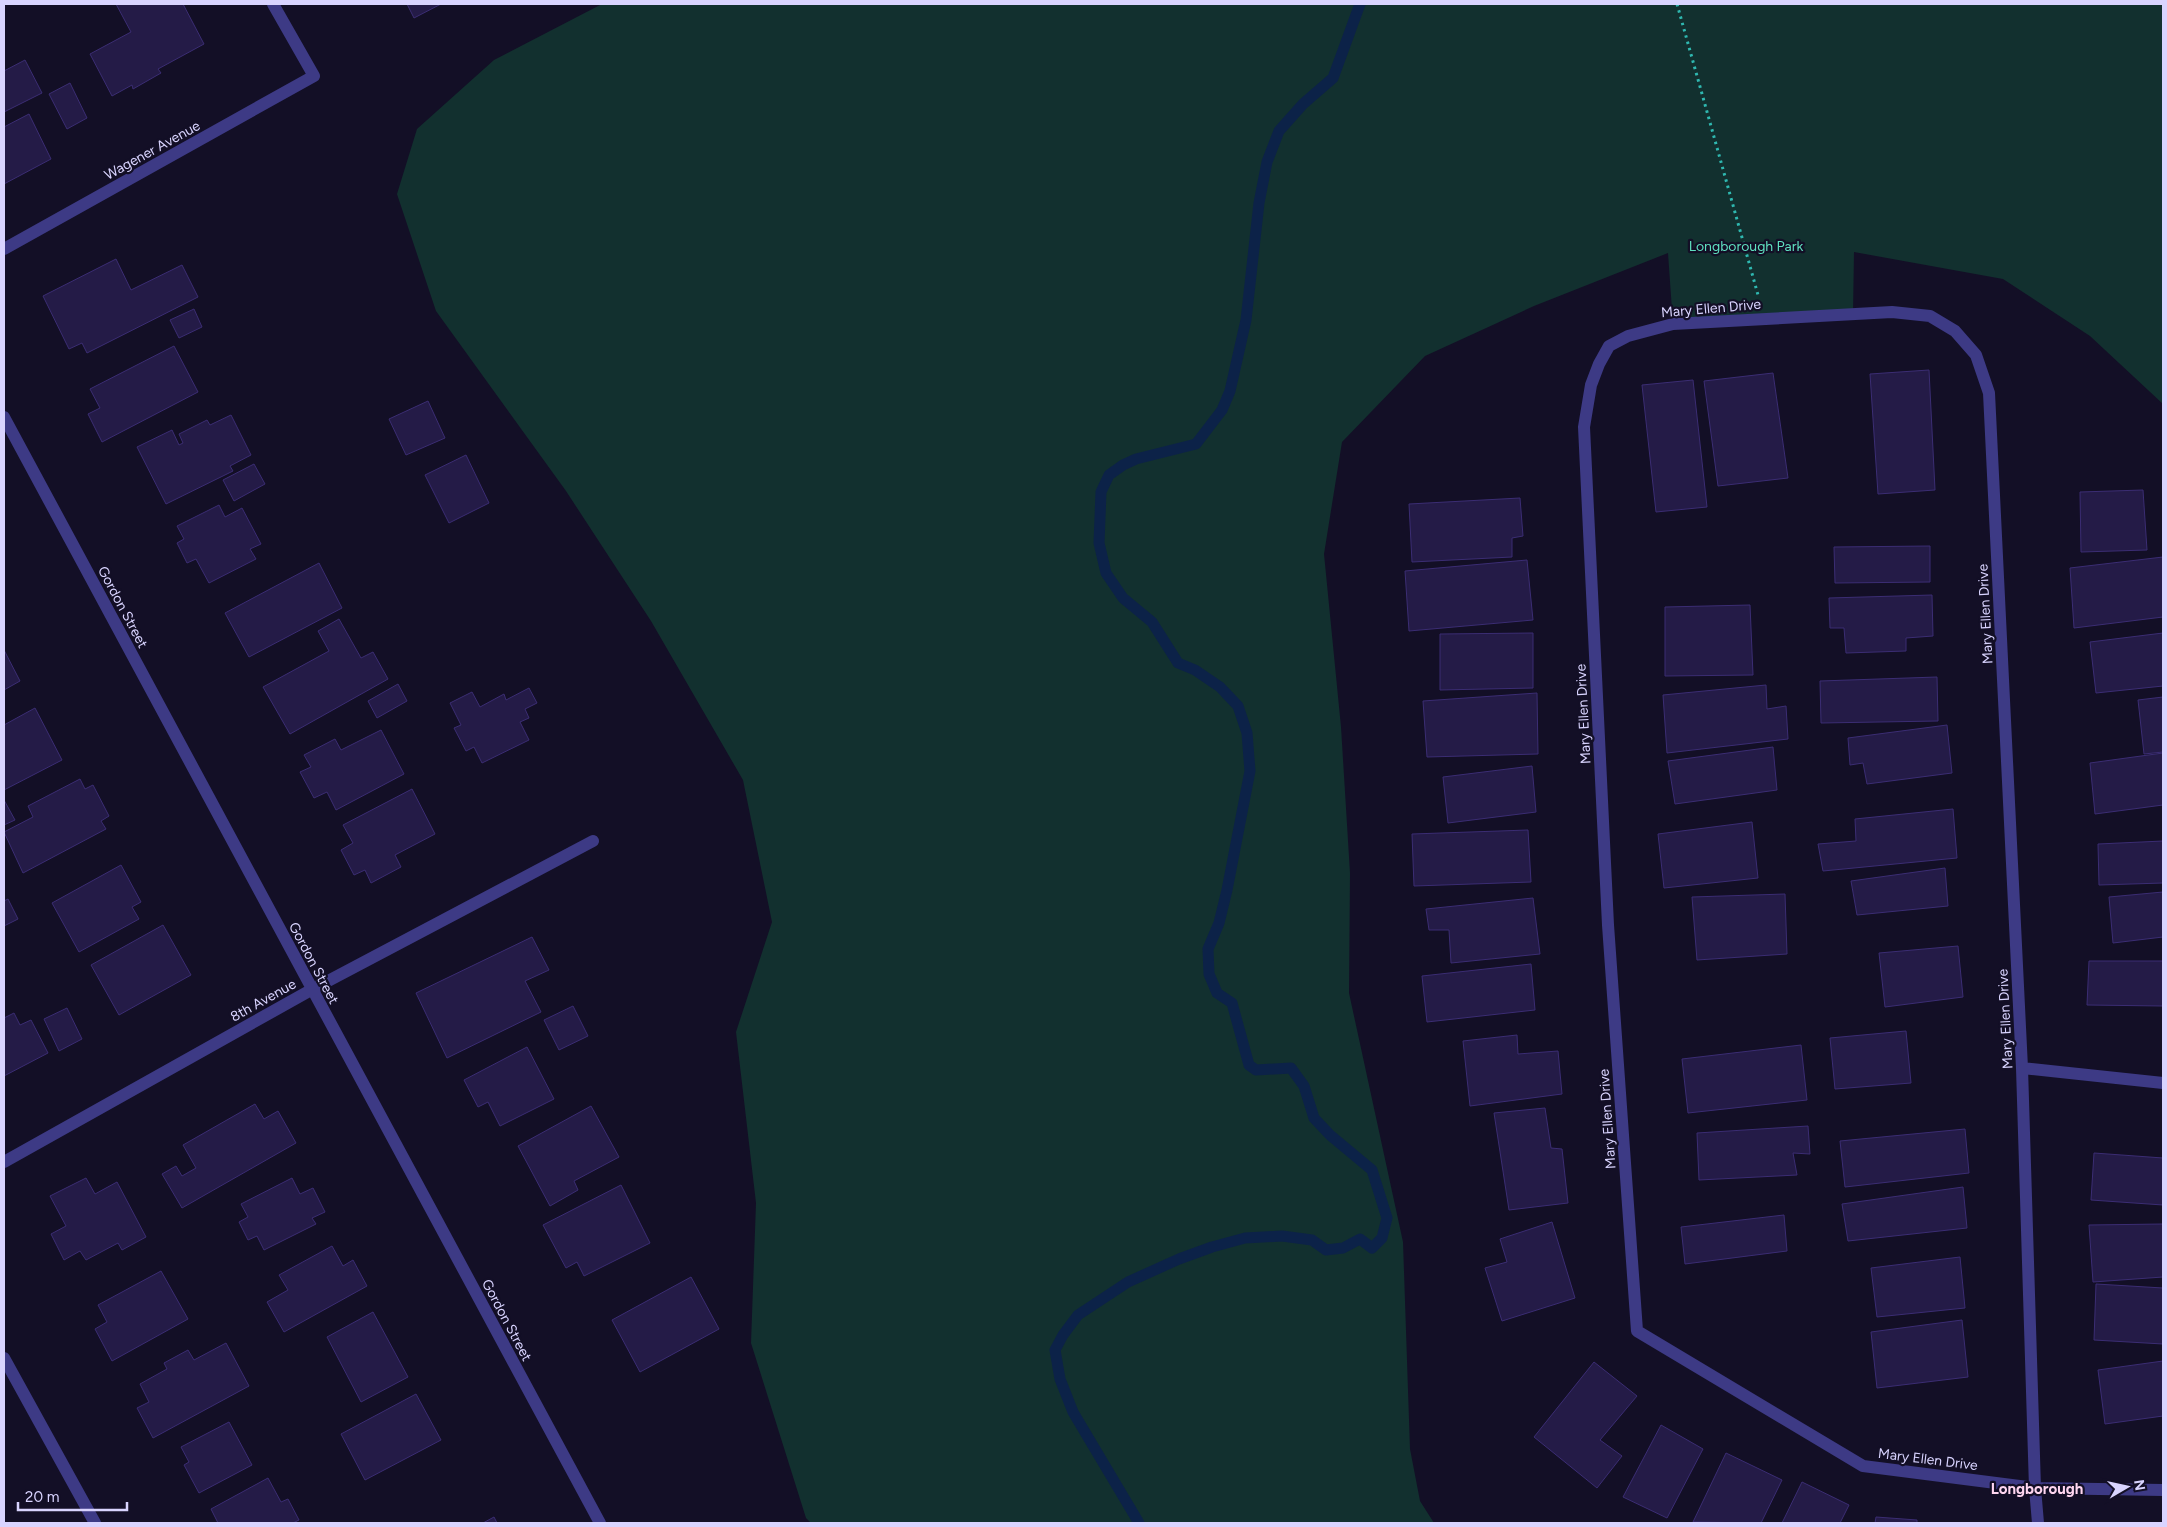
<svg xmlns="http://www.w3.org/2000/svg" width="2167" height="1527" viewBox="0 0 2167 1527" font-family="Figtree,sans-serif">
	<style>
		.green { fill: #12302f }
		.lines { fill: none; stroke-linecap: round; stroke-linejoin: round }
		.stream { stroke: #0c2248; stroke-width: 11 }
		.building { fill: #241b47; stroke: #3b2d73 }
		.path { stroke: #2fb8b0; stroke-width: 3; stroke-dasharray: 2.5 4; stroke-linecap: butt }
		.street { stroke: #3d3a85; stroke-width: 12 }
		.labels { text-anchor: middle; stroke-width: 4.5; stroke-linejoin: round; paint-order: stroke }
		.street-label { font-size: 14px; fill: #d9d4ff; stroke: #130f26 }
		.park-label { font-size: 14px; fill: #5fe0c0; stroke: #130f26 }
		.neighbourhood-label { font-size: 15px; font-weight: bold; fill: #ffd6f0; stroke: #130f26 }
	</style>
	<rect width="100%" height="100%" fill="#130f26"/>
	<path class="green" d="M602 4H2163V404L2090 336 2003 279 1854 252 1853 314 1673 324 1668 253 1534 306 1425 356 1342 442 1324 554 1341 727 1350 873 1349 993 1403 1242 1410 1449 1420 1501 1434 1523H811L806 1518 751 1343 756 1203 736 1032 772 922 743 780 651 621 566 491 436 311 397 194 417 129 494 60Z"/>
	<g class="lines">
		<path class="stream" d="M1139 1523 1073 1412 1060 1379 1055 1350 1063 1335 1078 1315 1128 1282 1179 1259 1212 1247 1245 1238 1282 1236 1312 1240 1326 1250 1343 1248 1360 1239 1372 1248 1382 1238 1387 1218 1372 1170 1330 1135 1314 1118 1304 1086 1291 1068 1256 1070 1249 1065 1232 1003 1217 993 1209 974 1208 949 1219 923 1227 890 1250 771 1247 733 1238 706 1220 687 1195 670 1178 663 1152 622 1123 598 1106 573 1099 543 1101 492 1109 475 1123 465 1136 459 1196 444 1222 410 1230 391 1246 320 1259 203 1267 162 1279 131 1303 104 1333 78 1360 4"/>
	</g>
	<path class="building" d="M116 4H183L204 44 158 69 161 73 133 89 132 85 112 96 90 54 131 32Z
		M407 4H441L414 18Z
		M25 60 42 93 4 112V71Z
		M70 83 87 118 67 129 49 94Z
		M29 114 51 159 4 184V127Z
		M116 259 131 290 182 265 198 297 87 353 82 343 69 349 43 296Z
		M194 309 202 327 179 338 170 320Z
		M174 346 198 392 102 442 88 414 100 408 90 389Z
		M1929 370 1935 490 1878 494 1870 374Z
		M1773 373 1788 478 1718 486 1704 381Z
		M1693 380 1707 507 1656 512 1642 385Z
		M428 401 445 438 406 455 389 419Z
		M231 415 251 455 230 466 233 471 166 504 137 447 172 430 179 445 183 443 179 434 207 420 210 425Z
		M466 455 489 503 449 523 425 475Z
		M254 464 265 484 234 501 223 480Z
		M2143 490 2147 550 2081 552 2080 492Z
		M1520 498 1523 536 1512 538V557L1412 562 1409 504Z
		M219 505 225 517 242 508 261 544 250 549 256 559 209 583 196 559 187 563 177 543 184 539 177 526Z
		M1930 546V582L1835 583 1834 547Z
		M2163 557V617L2074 628 2070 568Z
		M1527 560 1533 620 1409 631 1405 571Z
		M319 563 342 608 249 657 225 613Z
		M1932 595 1933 636 1906 638V651L1846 653 1844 628H1830L1829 598Z
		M1750 605 1753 675 1665 676V607Z
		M339 619 361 658 373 652 388 679 290 734 263 687 329 651 318 631Z
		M1533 633V688L1440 690V634Z
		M2163 633V686L2096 693 2090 642Z
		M4 650 20 681 4 690Z
		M1937 677 1938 721 1821 723 1820 681Z
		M398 684 407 701 377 718 368 701Z
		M1766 685 1767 709 1786 706 1788 739 1667 753 1663 695Z
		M529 688 537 703 525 709 529 718 520 722 529 740 482 763 474 747 466 751 454 728 461 725 450 703 472 692 480 707 504 694 506 700Z
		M1537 693 1538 754 1427 757 1423 701Z
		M2163 697V752L2144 754 2138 700Z
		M35 708 62 760 4 790V725Z
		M1947 725 1952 773 1867 784 1863 763 1850 765 1848 738Z
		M381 730 404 774 336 810 327 792 314 798 300 772 311 767 304 755 335 739 341 750Z
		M1773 747 1777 790 1675 804 1668 761Z
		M2163 753V805L2095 814 2090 763Z
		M1532 766 1536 812 1448 823 1443 777Z
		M80 779 85 789 93 785 109 816 101 821 106 829 23 873 4 832 33 817 28 806Z
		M412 789 435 834 395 855 401 867 371 883 365 870 354 875 341 850 353 843 343 825Z
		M4 800 15 820 4 825Z
		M1953 809 1957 858 1823 871 1818 844 1856 841 1855 819Z
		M1752 822 1758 878 1664 888 1658 834Z
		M1528 830 1531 882 1414 886 1412 834Z
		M2163 841V883L2099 885 2098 844Z
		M121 865 141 902 132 907 139 919 79 952 52 903Z
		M1945 868 1948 906 1857 915 1851 881Z
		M2163 892V937L2113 943 2109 897Z
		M1785 894 1787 954 1697 960 1692 897Z
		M1533 898 1540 954 1451 963 1449 930H1429L1426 909Z
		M8 899 18 919 4 926V901Z
		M163 925 191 975 119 1015 91 965Z
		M532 937 549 970 525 981 541 1012 447 1058 416 993Z
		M1958 946 1963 997 1885 1007 1879 953Z
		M2089 961H2163V1006L2087 1005Z
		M1531 964 1535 1010 1427 1022 1422 976Z
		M573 1006 588 1036 559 1050 544 1020Z
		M67 1008 82 1039 59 1051 44 1019Z
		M14 1013 20 1025 31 1020 48 1053 4 1076V1018Z
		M1906 1031 1911 1083 1835 1089 1830 1038Z
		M1517 1035 1518 1054 1558 1051 1562 1094 1470 1106 1463 1041Z
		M1801 1045 1807 1100 1688 1113 1682 1059Z
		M527 1047 554 1099 500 1126 488 1102 478 1107 464 1080Z
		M255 1104 264 1119 278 1111 296 1143 182 1208 162 1174 176 1166 182 1176 196 1168 183 1145Z
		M591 1106 619 1157 574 1181 578 1190 550 1206 518 1146Z
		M1545 1108 1551 1148 1562 1149 1568 1203 1509 1210 1494 1113Z
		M1808 1126 1810 1154 1793 1153 1797 1175 1699 1180 1697 1133Z
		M1965 1129 1969 1173 1845 1187 1840 1141Z
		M2094 1153 2163 1158V1205L2091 1200Z
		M86 1178 95 1194 117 1182 146 1237 122 1250 118 1243 86 1260 80 1251 64 1260 51 1234 66 1226 50 1196Z
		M292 1178 300 1194 313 1188 325 1212 312 1218 316 1224 264 1250 257 1236 248 1240 239 1222 248 1217 241 1204Z
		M621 1185 650 1243 584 1276 577 1262 566 1268 543 1225Z
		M1963 1187 1967 1228 1848 1241 1842 1204Z
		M1784 1215 1787 1251 1685 1264 1681 1227Z
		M1552 1222 1575 1298 1502 1321 1485 1268 1507 1262 1500 1239Z
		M2163 1224V1277L2093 1282 2089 1225Z
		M332 1246 343 1266 353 1260 367 1286 284 1332 267 1302 288 1290 279 1275Z
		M1960 1257 1965 1308 1877 1317 1871 1268Z
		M161 1271 188 1319 112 1361 95 1329 107 1322 98 1305Z
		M691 1277 719 1329 640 1372 612 1320Z
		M2096 1284 2163 1288V1344L2094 1340Z
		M373 1312 408 1377 361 1402 327 1337Z
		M1962 1320 1968 1377 1877 1388 1871 1332Z
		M226 1343 249 1386 153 1438 137 1408 149 1402 140 1384 167 1369 164 1363 188 1350 194 1360Z
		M2163 1361V1416L2105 1424 2098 1370Z
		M1594 1362 1637 1396 1600 1440 1622 1456 1597 1488 1534 1437Z
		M416 1394 441 1440 365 1480 341 1434Z
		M229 1422 252 1465 199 1493 184 1465 189 1462 181 1447Z
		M1661 1425 1703 1449 1667 1518 1623 1497Z
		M1726 1453 1782 1480 1761 1523 1693 1522Z
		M268 1478 281 1502 288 1499 299 1520 293 1523H218L211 1509Z
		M1802 1482 1849 1505 1840 1523H1782Z
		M494 1517 497 1523H483Z
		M1876 1517 1917 1520V1523H1875Z"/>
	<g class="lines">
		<path class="path" d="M1677 4 1758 295"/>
		<path class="street" d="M4 249 314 76 273 4
			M4 417 600 1523
			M2022 1068 2163 1083
			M4 1162 311 990 593 841
			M4 1358 95 1523
			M2038 1523 2035 1488 2022 1068 1989 393 1976 355 1955 331 1930 316 1892 312 1673 324 1628 336 1609 346 1599 364 1591 385 1584 427 1608 925 1637 1331 1863 1466 2035 1488 2163 1490"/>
	</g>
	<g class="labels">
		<g class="street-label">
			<text transform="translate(152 150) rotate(-29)" y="5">Wagener Avenue</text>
			<text transform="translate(1711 308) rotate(-5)" y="5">Mary Ellen Drive</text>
			<text transform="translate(123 607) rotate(62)" y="5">Gordon Street</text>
			<text transform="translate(1985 614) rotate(-93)" y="5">Mary Ellen Drive</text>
			<text transform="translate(1583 714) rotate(-93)" y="5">Mary Ellen Drive</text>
			<text transform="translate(314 963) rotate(62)" y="5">Gordon Street</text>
			<text transform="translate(263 1000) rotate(-29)" y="5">8th Avenue</text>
			<text transform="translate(2005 1019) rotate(-93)" y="5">Mary Ellen Drive</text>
			<text transform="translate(1607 1119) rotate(-94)" y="5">Mary Ellen Drive</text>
			<text transform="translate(507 1320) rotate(62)" y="5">Gordon Street</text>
			<text transform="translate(1928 1459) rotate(7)" y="5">Mary Ellen Drive</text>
		</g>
		<g class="park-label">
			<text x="1746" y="251">Longborough Park</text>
		</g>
		<g class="neighbourhood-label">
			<text x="2037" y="1494">Longborough</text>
		</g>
	</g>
	<rect width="2167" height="1527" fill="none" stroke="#d9d4ff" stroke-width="10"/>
	<g transform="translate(2127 1487) rotate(81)" stroke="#130f26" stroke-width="4" paint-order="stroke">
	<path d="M0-4L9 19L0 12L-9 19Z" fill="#d9d4ff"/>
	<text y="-8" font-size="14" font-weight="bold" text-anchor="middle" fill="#d9d4ff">N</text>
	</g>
	<path d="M18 1502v8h109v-8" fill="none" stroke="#d9d4ff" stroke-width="2.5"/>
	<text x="25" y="1502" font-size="15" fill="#d9d4ff" stroke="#130f26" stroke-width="4" paint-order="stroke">20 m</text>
</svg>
